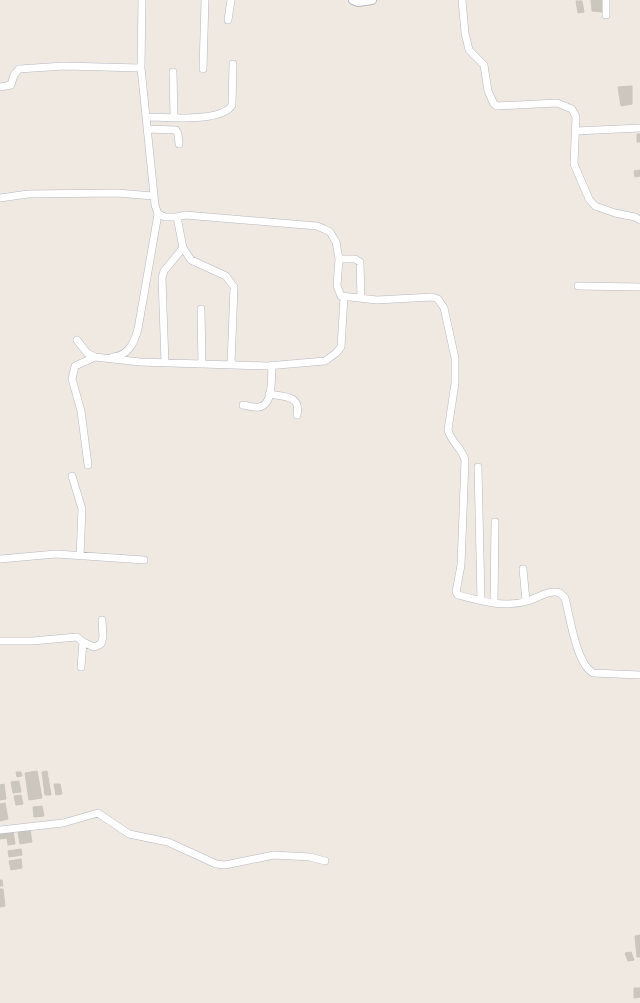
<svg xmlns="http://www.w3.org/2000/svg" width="640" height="1003" viewBox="0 0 640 1003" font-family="'Noto Sans',sans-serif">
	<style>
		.building { fill: #cbc7bf; stroke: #cbc5ba }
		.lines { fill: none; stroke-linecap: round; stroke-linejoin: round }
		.minor-casing { stroke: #b4b7c1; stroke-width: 8 }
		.tertiary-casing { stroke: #b4b7c1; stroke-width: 10 }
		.minor { stroke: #fff; stroke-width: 7 }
		.tertiary { stroke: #fff; stroke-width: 8 }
	</style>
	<rect width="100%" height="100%" fill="#efe9e1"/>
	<path class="building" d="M591 0H602L603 12 592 11Z
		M576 1H582L584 12 578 13Z
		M632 86V104L621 106 618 87Z
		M637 134H640V142H637Z
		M640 170V176L635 177 634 171Z
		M37 771 42 798 29 800 25 773Z
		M47 771 51 795H45L42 772Z
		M16 772H21L22 776 17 777Z
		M19 781 21 792 13 793 11 782Z
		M4 784 6 799 0 800V785Z
		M54 784H60L62 794 56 795Z
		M21 795 23 804 16 805 14 796Z
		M5 803 8 819 0 821V804Z
		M42 806 44 816 34 817 33 807Z
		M30 830 32 842 20 844 18 832Z
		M13 831 15 844 8 845 7 838 0 839V833Z
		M21 849 22 855 9 857 8 851Z
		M21 859 22 868 11 870 9 861Z
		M0 880H2L3 886H0Z
		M0 889H3L5 906 0 907Z
		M640 935V957H637L635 936Z
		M631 952 634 960 628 961 625 953Z
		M634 988H640V997L634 998Z"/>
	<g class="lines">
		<defs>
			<path id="minor" d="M142 0 141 68 155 205 158 214 165 217H177L183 248 164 271 162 278 165 363
				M462 0 465 33 469 50 484 65 488 91 494 104 497 106 557 103 572 109 576 117 574 164 589 199 595 206 615 213 635 217 640 220
				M606 0V15
				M228 20 231 0
				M203 69 205 0
				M173 72 174 117
				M0 87 11 85 14 75 19 69 64 66 141 68
				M146 117C164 117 222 123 232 105L233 64
				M147 129 176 130 178 134 179 144
				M576 131 640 128
				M0 198 28 194 117 193 153 196
				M177 217 185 215 317 226 324 229 330 232 336 242 339 259 337 286 341 296 377 300 432 297 438 299 444 308 455 358V383L448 430C451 442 462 448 465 460L461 565 456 592 458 595C480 601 505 608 528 601 537 598 551 589 560 593L565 598C570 617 576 663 593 673L640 675
				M183 248 191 260 226 276 234 287 231 365
				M339 259H355L360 262 361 298
				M578 286 640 287
				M201 309 202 364
				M77 340 87 353 95 357
				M113 357C129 355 134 343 138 329L158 214
				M269 394C285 397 301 395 297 415
				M243 405C248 406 254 408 259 407 274 405 271 377 272 365
				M88 465 81 411 72 379 75 366 95 357 140 362 267 366 325 361 336 353 341 347 344 297
				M478 467 481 600
				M72 476 82 509 80 556
				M0 559 56 554 144 560
				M523 569 526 601
				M494 603 495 522
				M0 641H32L77 637 83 642 81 667
				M83 642 94 647 101 644 103 637 102 620
				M0 830 63 823 98 813 129 834 168 842 216 864 225 865 274 855 310 857 325 861"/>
			<path id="tertiary" d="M353 0 358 2 372 0"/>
		</defs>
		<use href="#minor" class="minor-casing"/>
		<use href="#tertiary" class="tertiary-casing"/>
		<use href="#minor" class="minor"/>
		<use href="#tertiary" class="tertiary"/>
	</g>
</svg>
